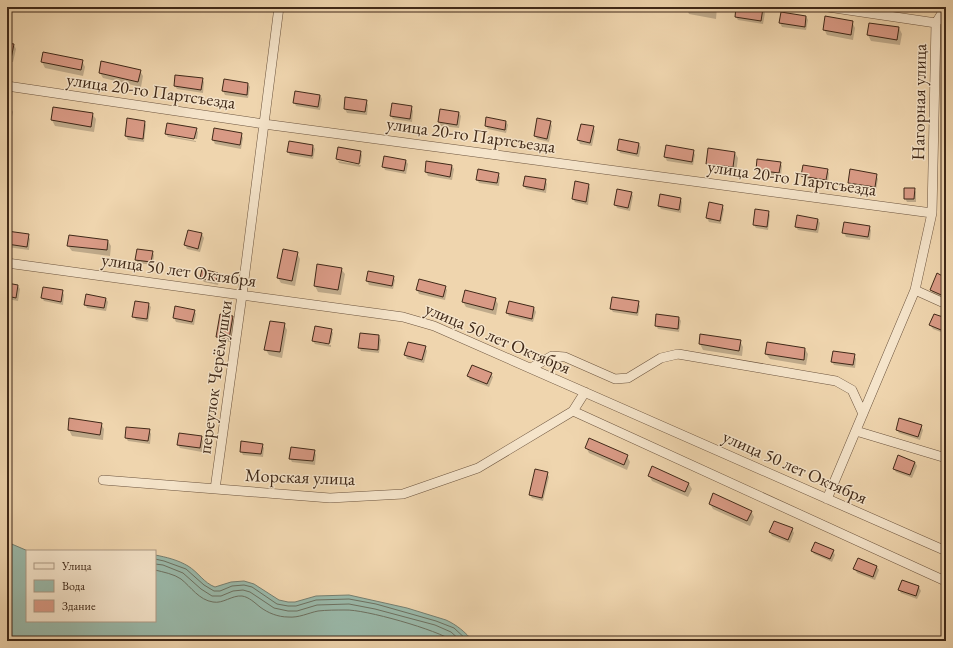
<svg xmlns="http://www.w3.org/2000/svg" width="953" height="648" viewBox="0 0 953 648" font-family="'EB Garamond',serif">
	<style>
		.water { fill: #9ab9aa; stroke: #767f70 }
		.shadow { fill: #0003 }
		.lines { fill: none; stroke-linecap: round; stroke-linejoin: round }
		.shore { stroke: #6d7161; stroke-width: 1 }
		.building { fill: #d99a85; stroke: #402918 }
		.minor-casing { stroke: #6c543e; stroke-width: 10 }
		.minor { stroke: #f5e4ca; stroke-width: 9 }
		.labels { text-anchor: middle; stroke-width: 3; stroke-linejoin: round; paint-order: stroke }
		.street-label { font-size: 18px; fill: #402918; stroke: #f5e4ca }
	</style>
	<rect width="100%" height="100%" fill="#efd5ae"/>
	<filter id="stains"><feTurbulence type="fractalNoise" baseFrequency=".005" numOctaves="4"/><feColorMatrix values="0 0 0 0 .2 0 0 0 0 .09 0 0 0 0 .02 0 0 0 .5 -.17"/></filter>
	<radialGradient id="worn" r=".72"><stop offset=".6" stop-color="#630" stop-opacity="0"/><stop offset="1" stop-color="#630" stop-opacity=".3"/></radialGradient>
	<path class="water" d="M7 542 28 551 27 621H155V555C166 557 178 560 188 566 198 572 204 583 215 587L231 582 244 581 254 584 279 600 288 602H295L316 596 349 595 407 608 446 620C457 625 465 632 473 641H7Z"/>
	<path class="shadow" d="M644 7H664L663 10Z
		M686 7H717L716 19 689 14Z
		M737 7 763 9 765 13 763 24 738 20 736 17Z
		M806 16 808 20 806 30 782 27 780 23Z
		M852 22 855 28 853 40 827 35 824 29Z
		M899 28 902 34 900 45 871 41 868 35Z
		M7 44 14 45 16 49 13 62 7 61Z
		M43 53 82 61 85 67 83 76 45 68 42 62Z
		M140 71 143 76 141 87 103 78 100 73Z
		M202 79 204 82 203 93 177 89 175 86Z
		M225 80 248 84 250 87 248 98 225 95 223 91Z
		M320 95 322 99 320 110 296 106 294 102Z
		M346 99 366 101 368 105 367 115 347 113 345 109Z
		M7 106H10L13 112 10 125 7 124Z
		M411 107 413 111 412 122 393 119 391 116Z
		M54 108 92 114 96 119 94 132 55 126 52 120Z
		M459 113 461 116 459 128 441 126 439 122Z
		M128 120 144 122 146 125 144 142 128 140 126 136Z
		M506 122 508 125 506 133 488 129 486 126Z
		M550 122 552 126 549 142 537 139 535 136Z
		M168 124 196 129 198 132 197 139 167 133V135L196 141V142L168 137 166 134Z
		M593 127 595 131 592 146 580 144 578 140Z
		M215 130 241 134 243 138 241 149 215 144 213 140Z
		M639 144 641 147 639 157 620 153 618 149Z
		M313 146 315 149 313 159 290 155 288 152Z
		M667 146 693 151 695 155 693 165 667 161 665 157Z
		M339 148 360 152 362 155 361 163 338 159V161L361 165 360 167 339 163 337 159Z
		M735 153 738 158 736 173 710 169 707 164Z
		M406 161 408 164 406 174 385 170 383 166Z
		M427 162 452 166 454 169 452 180 428 176 426 172Z
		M780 163 782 166 781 176 759 173 757 170Z
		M827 170 829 173 828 183 804 179 802 176Z
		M498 174 500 177 499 186 479 183 477 179Z
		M876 175 878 179 876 190 851 186 849 182Z
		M545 180 547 184 546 193 526 189 524 186Z
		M588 184 590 188 588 205 575 202 573 199Z
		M914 189 916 192V202H907L905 198Z
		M631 193 633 196 630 211 617 208 615 204Z
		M680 199 682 202 681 213 661 209 659 206Z
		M722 206 724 209 721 224 709 222 707 218Z
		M768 212 770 215 768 230 756 228 754 225Z
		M818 220 820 223 818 233 798 230 796 227Z
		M845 223 869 227 871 230 870 240 846 237 844 233Z
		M7 232 28 235 30 239 29 250 7 247Z
		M202 234 204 238 200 252 187 249 185 245Z
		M108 241 111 246 110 256 72 251 68 246Z
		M152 252 154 255 153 265 138 263 136 260Z
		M297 253 300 259 295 286 281 283 278 278Z
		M341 269 345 274 341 295 318 292 315 286Z
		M369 272 393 277 395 280 393 289 369 285 367 281Z
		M218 273 220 277 218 285 204 282 201 278Z
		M946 279V302L935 297 931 290Z
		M7 284 18 286 20 289 18 301 7 299Z
		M445 287 447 290 445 300 419 294 417 290Z
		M62 291 64 295 63 305 44 301 42 298Z
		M106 299 108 302 106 311 87 308 85 304Z
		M495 299 498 304 496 315 466 307 463 302Z
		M510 302 534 308 536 312 533 322 509 316 507 313Z
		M638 302 640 306 638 316 613 312 611 309Z
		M148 304 151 307 148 322 136 320 134 317Z
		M176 307 194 311 196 314 194 325 176 322 174 318Z
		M232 317 234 321 230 342 219 340 217 337Z
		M679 318 681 321 679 332 658 329 656 325Z
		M946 320V334L933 329 930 325Z
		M284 324 287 330 282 358 269 355 266 350Z
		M331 330 333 333 331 343 314 340V342L331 345V347L315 344 313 341Z
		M379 336 381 340 379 353 361 351 359 347Z
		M740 341 743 347 742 356 703 350 700 344Z
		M425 347 427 351 424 363 407 359 405 355Z
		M805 349 808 354 806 365 770 359 766 354Z
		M854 355 856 359 855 368 834 365 832 362Z
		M491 374 493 377 489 387 470 380 468 376Z
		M70 420 101 424 104 429 103 440 72 436 69 430Z
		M921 426 923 430 920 440 899 433 897 430Z
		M149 430 151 434 150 444 128 441 126 438Z
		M201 437 203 441 202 452 180 448 178 445Z
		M262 445 264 448 263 457 243 455 241 451Z
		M586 447 627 456 630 462 627 470 589 453Z
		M314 451 316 455 315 465 292 462 290 458Z
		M915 462 917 466 912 478 896 472 894 469Z
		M652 468 689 484 692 489 688 497 652 481 649 475Z
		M547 473 549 477 543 501 532 498 530 495Z
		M710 504 751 511 754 517 750 526 713 509Z
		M792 529 794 533 790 543 772 536 770 532Z
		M812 551H833L835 555 832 562 814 554Z
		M859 559 877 567 879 570 875 580 857 573 855 569Z
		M902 581 919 587 921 591 917 599 901 593 899 590Z"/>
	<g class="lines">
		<path class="shore" d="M155 559 164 561 186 569 204 585 214 591H220L232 586 244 585 252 587 277 604 288 606H296L316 600 349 599 376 604 436 621 454 628 468 641
			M155 564 163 565 183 573 201 589 212 596H221L233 591 243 590 250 592 274 608 288 611H297L317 605 349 604 375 609 435 625 451 632 461 641
			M155 570C163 572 174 574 181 579 191 587 199 600 213 602 223 604 232 595 242 596 249 597 255 603 260 607 268 613 278 617 288 617 299 618 308 613 318 611 327 610 336 610 345 610 364 609 438 630 453 641"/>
	</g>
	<path class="building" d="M736 7 763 8 761 21 735 17Z
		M781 12 806 16 805 27 779 23Z
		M825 16 853 21 851 35 823 30Z
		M869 23 899 27 897 40 867 35Z
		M7 43 14 44 10 64H7Z
		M43 52 83 60 81 70 41 62Z
		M101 61 141 70 138 82 99 73Z
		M175 75 203 78 201 90 174 86Z
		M224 79 248 83 247 95 222 91Z
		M295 91 320 95 318 107 293 103Z
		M345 97 367 100 365 112 344 109Z
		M392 103 412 106 410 119 390 116Z
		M53 107 93 113 91 127 51 120Z
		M440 109 459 112 457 125 438 122Z
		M486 117 506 121 505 130 485 126Z
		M127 118 145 121 143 139 125 136Z
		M537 118 551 121 547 139 534 136Z
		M167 123 197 128 194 139 165 134Z
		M581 124 594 126 590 143 577 140Z
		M214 128 242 133 240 145 212 140Z
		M619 139 639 143 637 154 617 150Z
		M289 141 313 145 312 156 287 152Z
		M666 145 694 150 692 162 664 157Z
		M338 147 361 151 359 164 336 159Z
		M708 148 735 152 733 167 706 164Z
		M384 156 406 160 404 171 382 167Z
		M757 159 781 162 779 173 756 170Z
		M426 161 452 165 450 177 425 172Z
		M803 165 828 169 826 180 801 176Z
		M478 169 499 173 497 183 476 180Z
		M850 169 877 174 875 187 848 183Z
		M525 176 546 179 544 190 523 186Z
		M575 181 589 184 586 202 572 199Z
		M904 188H915L914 199H904Z
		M617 189 632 192 628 208 614 205Z
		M660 194 681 198 679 210 658 206Z
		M709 202 723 205 720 221 706 218Z
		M755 209 769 211 767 227 753 225Z
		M797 215 818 219 816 230 795 227Z
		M844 222 870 226 868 237 842 233Z
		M188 230 202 233 198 249 184 245Z
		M7 231 29 234 27 247 7 244Z
		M69 235 108 240 107 250 67 246Z
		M137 249 153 251 151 262 135 260Z
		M283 249 298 252 292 281 277 278Z
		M317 264 342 268 338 290 314 286Z
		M202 269 218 273 216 282 200 278Z
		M368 271 394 276 392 286 366 281Z
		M937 273 946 278V297L930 290Z
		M419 279 446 286 443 297 416 290Z
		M7 283 18 285 16 298 7 296Z
		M43 287 63 290 61 302 41 298Z
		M465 290 496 298 493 310 462 302Z
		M86 294 106 298 104 308 84 305Z
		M612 297 639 301 637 313 610 309Z
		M135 301 149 303 147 319 132 317Z
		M509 301 534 307 532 319 506 313Z
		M175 306 195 310 192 322 173 318Z
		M220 314 233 316 229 339 216 337Z
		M656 314 679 317 678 329 655 326Z
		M934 314 946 318V332L929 325Z
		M270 321 285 323 280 352 264 350Z
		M315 326 332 329 329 344 312 341Z
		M360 333 379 335 378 350 358 348Z
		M700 334 741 340 739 351 699 344Z
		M408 342 426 346 422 360 404 355Z
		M767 342 805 348 804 360 765 354Z
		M833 351 855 354 853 365 831 362Z
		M472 365 492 373 487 384 467 376Z
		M69 418 102 423 100 435 68 430Z
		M899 418 922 425 918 437 896 430Z
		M126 427 150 429 148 441 125 438Z
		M179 433 202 436 200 448 177 445Z
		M589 438 628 455 624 465 585 448Z
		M241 441 263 444 261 454 240 452Z
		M291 447 315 450 313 461 289 459Z
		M898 455 915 462 910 475 893 469Z
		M652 466 689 483 685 492 648 476Z
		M535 469 548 472 542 498 529 495Z
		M713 493 752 511 747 521 709 504Z
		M774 521 793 528 788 540 769 532Z
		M815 542 834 550 830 559 811 551Z
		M858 558 877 566 873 577 853 569Z
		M902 580 919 586 916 596 898 590Z"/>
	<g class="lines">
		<defs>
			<path id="minor" d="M936 23 946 7
				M7 86 264 124 932 213
				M7 263 403 317 434 326 946 551
				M915 290 946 304
				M531 368 552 356 565 357 615 379 628 378 661 358 678 354 836 381 852 390 863 414
				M573 411 943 580H946
				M856 431 946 458
				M103 480 330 498 403 494 478 468 573 411 585 392
				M215 489 242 295 279 7
				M827 499 915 290 932 213 936 23 828 7"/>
		</defs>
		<use href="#minor" class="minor-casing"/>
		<use href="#minor" class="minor"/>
	</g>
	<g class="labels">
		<g class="street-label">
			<text transform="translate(151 91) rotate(8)" y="6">улица 20-го Партсъезда</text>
			<text transform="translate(919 102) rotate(-89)" y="6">Нагорная улица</text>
			<text transform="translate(471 135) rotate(8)" y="6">улица 20-го Партсъезда</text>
			<text transform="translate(792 178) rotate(8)" y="6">улица 20-го Партсъезда</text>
			<text transform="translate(179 270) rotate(8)" y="6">улица 50 лет Октября</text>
			<text transform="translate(498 338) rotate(23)" y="6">улица 50 лет Октября</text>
			<text transform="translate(215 377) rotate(-82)" y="6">переулок Черёмушки</text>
			<text transform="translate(795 467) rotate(24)" y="6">улица 50 лет Октября</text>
			<text transform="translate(300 477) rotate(2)" y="6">Морская улица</text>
		</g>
	</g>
	<rect width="953" height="648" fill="none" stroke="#efd5ae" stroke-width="24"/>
	<rect x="8" y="8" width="937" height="632" fill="none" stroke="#402918" stroke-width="2"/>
	<rect x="12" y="12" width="929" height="624" fill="none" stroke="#402918"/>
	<rect x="26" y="550" width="130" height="72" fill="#f5e4ca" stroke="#ad9983"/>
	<rect x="34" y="563" width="20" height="6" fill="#f5e4ca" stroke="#ad9983"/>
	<text x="62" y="570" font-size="12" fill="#402918">Улица</text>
	<rect x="34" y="580" width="20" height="12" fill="#9ab9aa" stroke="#ad9983"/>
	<text x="62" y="590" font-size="12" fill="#402918">Вода</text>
	<rect x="34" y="600" width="20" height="12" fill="#d99a85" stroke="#ad9983"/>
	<text x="62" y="610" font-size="12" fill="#402918">Здание</text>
	<rect width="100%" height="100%" filter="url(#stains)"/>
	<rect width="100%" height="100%" fill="url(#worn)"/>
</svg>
